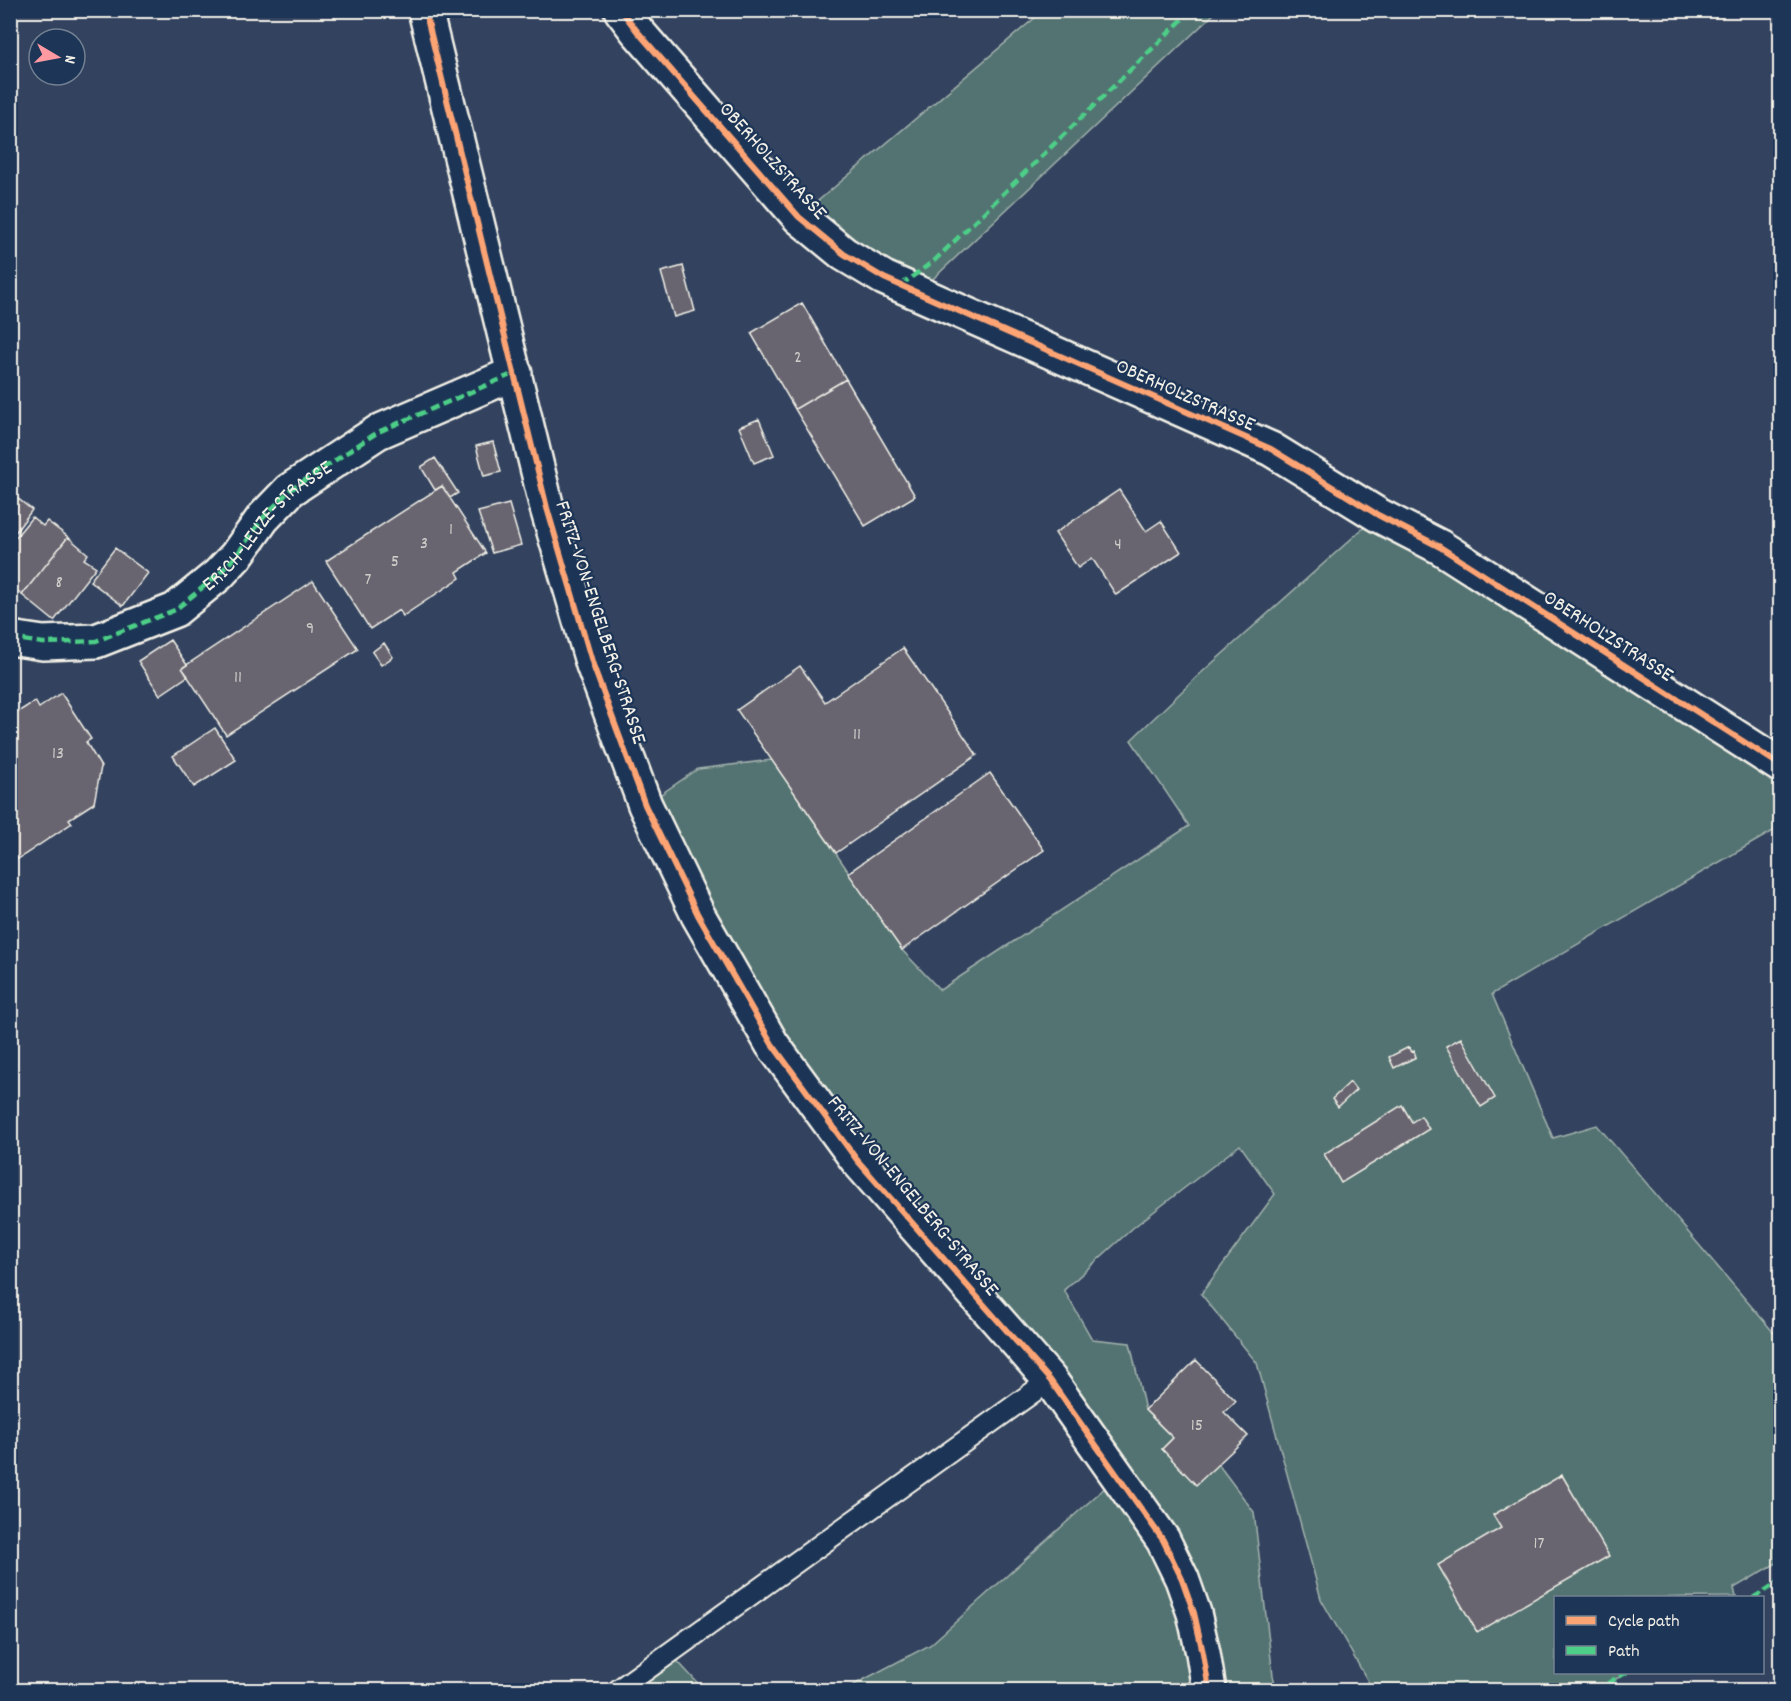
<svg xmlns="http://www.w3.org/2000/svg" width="1791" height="1701" viewBox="0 0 1791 1701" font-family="Dekko,sans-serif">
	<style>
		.green { fill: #527372; stroke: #a3b2ad; stroke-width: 1.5 }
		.building { fill: #676571; stroke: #f4f1e8; stroke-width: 1.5 }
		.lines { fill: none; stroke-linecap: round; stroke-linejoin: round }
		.lane-casing { stroke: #f4f1e8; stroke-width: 24 }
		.street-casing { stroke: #f4f1e8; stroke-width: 38 }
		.lane { stroke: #1d3557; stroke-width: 20 }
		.street { stroke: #1d3557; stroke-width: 33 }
		.quiet { stroke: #4dcf88; stroke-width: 4.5; stroke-dasharray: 9 4.5; stroke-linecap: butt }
		.cycleway-casing { stroke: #1d3557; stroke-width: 10 }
		.cycleway { stroke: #fda474; stroke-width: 6 }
		.labels { text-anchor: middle; stroke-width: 4.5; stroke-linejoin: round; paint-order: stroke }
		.number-label { font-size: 18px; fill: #d1ceca }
		.street-label { font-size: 21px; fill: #f4f1e8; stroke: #1d3557 }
	</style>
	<rect width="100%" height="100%" fill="#33435f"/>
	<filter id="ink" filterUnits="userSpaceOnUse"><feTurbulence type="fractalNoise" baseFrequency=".0167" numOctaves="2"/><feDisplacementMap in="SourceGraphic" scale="12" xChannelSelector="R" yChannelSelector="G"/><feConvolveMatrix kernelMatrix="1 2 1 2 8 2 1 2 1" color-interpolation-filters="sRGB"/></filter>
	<g filter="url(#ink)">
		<path class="green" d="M1043 11H1217L918 293 799 217Z
			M1378 515 1780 765V827L1492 994 1553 1138 1597 1125 1780 1340V1561L1734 1588 1736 1597 1556 1598V1672L1627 1673 1596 1690H1373L1321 1599 1257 1363 1201 1294 1275 1194 1240 1145 1134 1227 1064 1290 1092 1339 1130 1343 1145 1410 1173 1438 1162 1449 1218 1464 1254 1512 1273 1676 1277 1690H844L930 1645 1118 1476 772 1044 645 805 698 769 772 760 902 950 940 990 1189 826 1131 740 1200 674Z
			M670 1653 704 1690H618Z"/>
		<path class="building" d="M683 266 695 311 674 317 661 272Z
			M802 303 846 379 795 409 751 333Z
			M846 379 915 496 865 526 795 409Z
			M759 419 774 455 754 463 739 427Z
			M493 442 501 472 484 476 476 446Z
			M435 458 458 493 450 498 442 486 435 490 421 467Z
			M442 486 486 553 457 572 460 578 403 616 399 610 370 629 326 561Z
			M10 489 18 495 10 505Z
			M1119 490 1146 531 1161 521 1181 552 1116 595 1092 558 1078 568 1055 533Z
			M16 497 32 510 12 537 10 536V505Z
			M509 504 521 545 492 553 478 512Z
			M32 517 43 526 47 521 68 537 22 595 10 586V544Z
			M68 537 88 554 84 559 96 567 54 621 22 595Z
			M115 548 148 573 123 606 90 581Z
			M313 581 358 649 226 735 182 668Z
			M170 640 187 665 182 668 188 676 160 695 138 661Z
			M384 643 393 657 381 665 372 652Z
			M903 648 977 755 836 853 737 710 800 666 825 702Z
			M61 693 91 739 86 742 101 767 94 803 69 819 72 823 18 859 17 858 10 863V769L12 762 10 759V717L35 701 39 708Z
			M215 728 236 760 194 787 173 756Z
			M990 773 1044 850 902 950 848 873Z
			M1461 1038 1495 1098 1481 1107 1446 1046Z
			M1409 1047 1412 1052 1414 1051 1416 1057 1394 1068 1389 1057Z
			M1350 1082 1356 1090 1338 1107 1332 1099Z
			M1402 1105 1412 1122 1421 1116 1429 1129 1341 1183 1324 1154Z
			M1196 1360 1236 1401 1224 1412 1248 1436 1196 1485 1162 1449 1173 1438 1145 1410Z
			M1562 1475 1609 1556 1477 1632 1438 1565 1501 1528 1493 1515Z"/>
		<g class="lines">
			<defs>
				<path id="lane" d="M618 1690 1050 1380"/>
				<g id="street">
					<path d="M425 10 547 508 593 665 645 805 698 915 772 1044 857 1160 1050 1380 1163 1540 1182 1579 1194 1613 1203 1653 1209 1690"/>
					<path d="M621 10 637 31 799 217 844 254 884 278 1271 449 1378 515 1440 547 1780 765"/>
					<path id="s1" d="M10 638 43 643 96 641 175 610 218 575 236 556 263 518 290 490 378 432 515 373"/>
				</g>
			</defs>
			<use href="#lane" class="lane-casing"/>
			<use href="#street" class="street-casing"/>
			<use href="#lane" class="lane"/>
			<use href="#street" class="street"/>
			<path class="quiet" d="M901 285 935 260 1192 10
				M10 638 43 643 96 641 175 610 218 575 236 556 263 518 290 490 378 432 515 373
				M1753 1598 1780 1581
				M1596 1690 1627 1672"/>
			<defs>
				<path id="cycleway" d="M425 10 547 508 593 665 645 805 698 915 772 1044 857 1160 1050 1380 1163 1540 1182 1579 1194 1613 1203 1653 1209 1690
					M621 10 637 31 799 217 844 254 884 278 1271 449 1378 515 1440 547 1780 765"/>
			</defs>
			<use href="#cycleway" class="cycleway-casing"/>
			<use href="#cycleway" class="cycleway"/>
		</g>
	</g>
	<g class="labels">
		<g class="number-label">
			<text x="798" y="362">2</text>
			<text x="451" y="534">1</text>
			<text x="424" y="548">3</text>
			<text x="1118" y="549">4</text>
			<text x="395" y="566">5</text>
			<text x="368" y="584">7</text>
			<text x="59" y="587">8</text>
			<text x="310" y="633">9</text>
			<text x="238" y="682">11</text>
			<text x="857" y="739">11</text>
			<text x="58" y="758">13</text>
			<text x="1197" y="1430">15</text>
			<text x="1539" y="1548">17</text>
		</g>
		<g class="street-label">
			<text transform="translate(774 160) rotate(48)" y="7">OBERHOLZSTRASSE</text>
			<text transform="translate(1186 394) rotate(24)" y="7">OBERHOLZSTRASSE</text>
			<text dy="7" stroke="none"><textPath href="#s1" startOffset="297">ERICH-LEUZE-STRASSE</textPath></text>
			<text transform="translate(602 622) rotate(72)" y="7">FRITZ-VON-ENGELBERG-STRASSE</text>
			<text transform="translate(1609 635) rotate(33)" y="7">OBERHOLZSTRASSE</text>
			<text transform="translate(914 1195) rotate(50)" y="7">FRITZ-VON-ENGELBERG-STRASSE</text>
		</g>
	</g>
	<rect width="1791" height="1701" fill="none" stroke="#1d3557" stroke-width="36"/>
	<rect x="18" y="18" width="1755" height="1665" fill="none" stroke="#f4f1e8" stroke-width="2" filter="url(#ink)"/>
	<rect x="1554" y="1596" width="210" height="78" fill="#1d3557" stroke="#738091" stroke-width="1.5"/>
	<rect x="1566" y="1616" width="30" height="9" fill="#fda474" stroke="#738091" stroke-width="1.5"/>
	<text x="1608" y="1626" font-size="18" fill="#f4f1e8">Cycle path</text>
	<rect x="1566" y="1646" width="30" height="9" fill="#4dcf88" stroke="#738091" stroke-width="1.5"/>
	<text x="1608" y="1656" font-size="18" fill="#f4f1e8">Path</text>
	<g transform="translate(57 57) rotate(100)"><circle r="28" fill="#1d3557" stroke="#738091" stroke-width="1.5"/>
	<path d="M0-4.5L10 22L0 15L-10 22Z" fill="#ff9aa2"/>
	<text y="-9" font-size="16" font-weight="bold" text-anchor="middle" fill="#f4f1e8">N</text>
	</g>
</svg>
